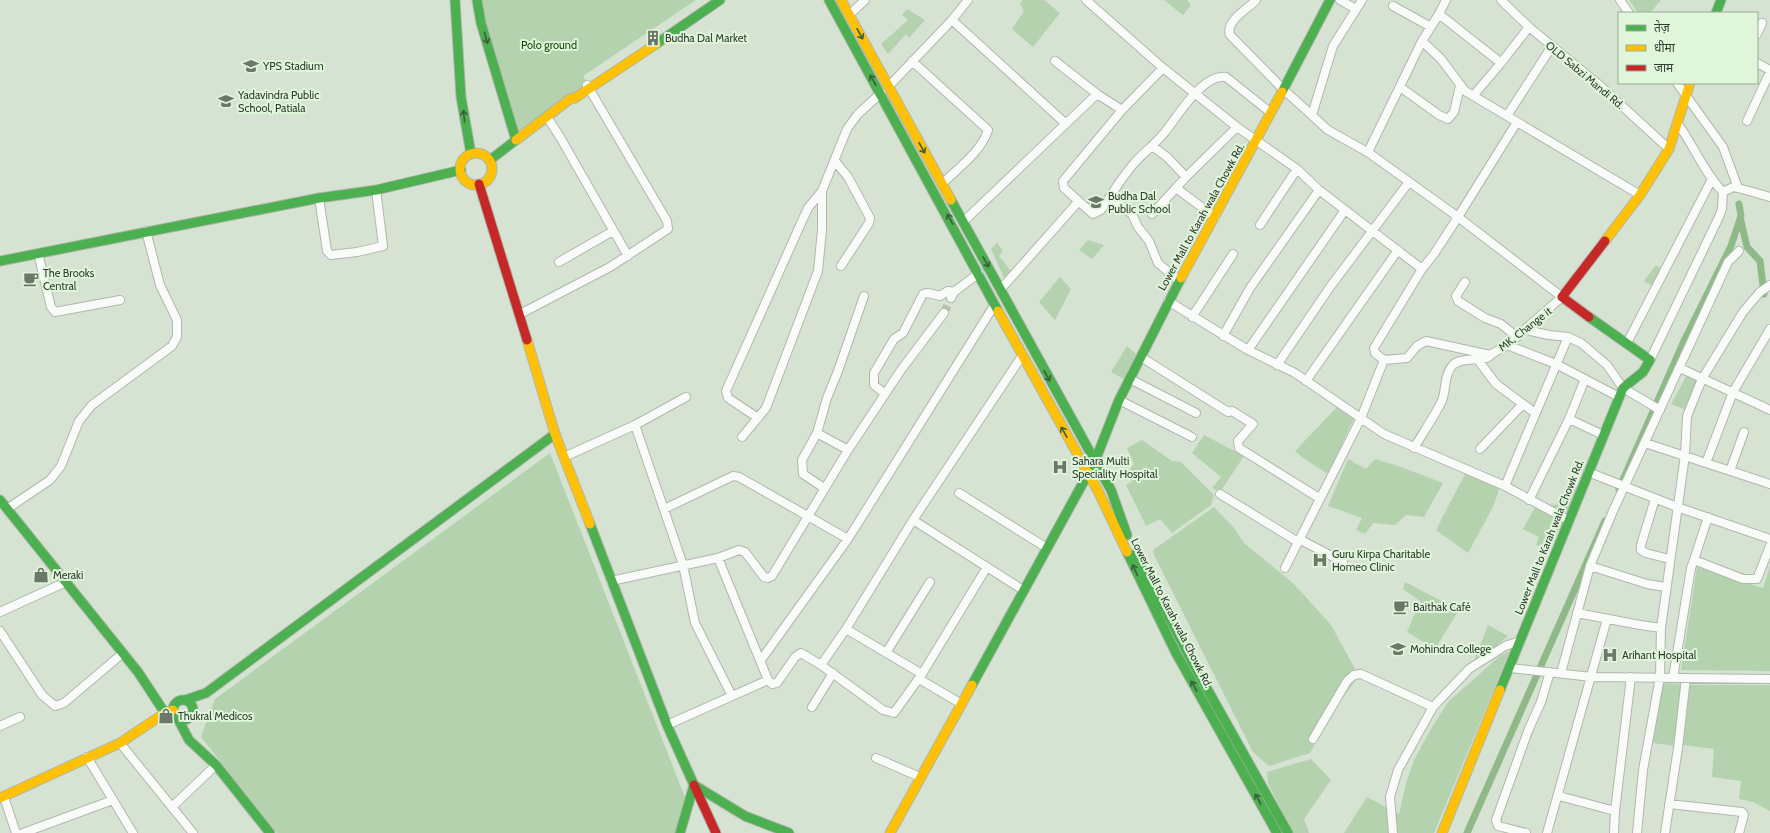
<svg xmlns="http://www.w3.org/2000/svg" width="1770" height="833" viewBox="0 0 1770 833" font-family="Cabin,'Noto Sans Devanagari',sans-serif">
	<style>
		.green { fill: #b3d2ad }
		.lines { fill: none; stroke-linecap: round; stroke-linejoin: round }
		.canal { stroke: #8fb988; stroke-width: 7 }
		.street-tunnel { stroke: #b5c2b3; stroke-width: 8; stroke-dasharray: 8 4; stroke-linecap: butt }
		.street-casing { stroke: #aeb8ab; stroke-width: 10 }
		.fast-casing { stroke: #aeb8ab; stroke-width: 11 }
		.slow-casing { stroke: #aeb8ab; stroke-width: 11 }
		.jam-casing { stroke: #aeb8ab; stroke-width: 11 }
		.street { stroke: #f9fbf8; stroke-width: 8 }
		.fast { stroke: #4caf50; stroke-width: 9 }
		.slow { stroke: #ffc107; stroke-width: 9 }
		.jam { stroke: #c62828; stroke-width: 9 }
		.oneway { stroke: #3a5f3b }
		.labels { text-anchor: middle; stroke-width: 4; stroke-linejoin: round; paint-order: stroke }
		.poi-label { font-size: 11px; fill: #333d32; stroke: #dff6da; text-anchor: start }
		.park-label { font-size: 11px; fill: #114907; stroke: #dff6da }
		.street-label { font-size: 11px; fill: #333d32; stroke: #dff6da }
	</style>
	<rect width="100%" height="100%" fill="#d6e3d3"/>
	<path class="green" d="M477 0H696L583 76 591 89 519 138Z
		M1023 0H1044L1060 13 1033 47 1012 29 1024 11 1020 4Z
		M1164 0H1187L1191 5 1183 15Z
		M1629 0H1661L1650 13H1638Z
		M907 9 925 20 909 38 906 34 888 54 881 44 908 20 902 15Z
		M1088 240 1104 245 1092 259 1079 250Z
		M997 243 1003 251 999 256 1011 271 1004 278 991 249Z
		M1656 265 1667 272 1657 288 1644 281Z
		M1060 277 1071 289 1055 320 1039 302Z
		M1127 346 1136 354 1124 379 1111 372Z
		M1687 375 1699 380 1686 410 1671 404Z
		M1339 405 1355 416 1328 474 1303 458 1295 451Z
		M1204 435 1244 456 1220 492 1212 488 1221 477 1192 453Z
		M1142 440 1172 461 1181 462 1214 495 1211 505 1172 533 1160 519 1146 526 1126 485 1136 478 1129 471 1134 464 1127 448Z
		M550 453 686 800 675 833H277L201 737 215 699Z
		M1348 459 1366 469 1375 459 1398 466 1443 483 1424 517 1406 515 1395 525 1373 523 1365 534 1356 530 1362 518 1328 506Z
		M1466 472 1501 484 1493 507 1468 553 1436 530Z
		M1569 484 1578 487 1550 549 1536 545 1539 537 1523 529 1537 504 1556 505Z
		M1214 507 1234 528 1244 543 1294 584 1331 625 1359 676 1337 705 1310 753 1269 766 1253 752 1154 555 1153 550Z
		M1770 566V671L1681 670 1697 567 1763 588Z
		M1405 582 1459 610 1435 649 1407 632 1420 601 1403 589Z
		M1488 625 1508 636 1472 666Z
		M1510 651 1434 833H1344L1367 797 1399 814 1406 783 1414 760 1431 729 1448 702 1501 655Z
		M1661 683 1682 684 1675 746 1653 743Z
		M1690 685H1770V811L1753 802 1739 799 1741 781 1712 777 1714 749 1683 745Z
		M1311 759 1331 780 1304 819 1309 833H1292L1268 783 1267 772Z"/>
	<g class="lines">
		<path class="canal" d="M1741 221 1747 247 1760 261 1764 294
			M1619 489 1684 341 1731 246 1741 216 1739 204
			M1467 833 1605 521"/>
		<path class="street-tunnel" d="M944 313 951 298"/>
		<defs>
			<path id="street" d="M1086 0 1163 68 1237 127 1297 169 1319 190 1422 269 1374 348 1375 353 1384 360 1407 358 1417 346 1426 341 1490 355 1507 345 1562 297 1458 217 1434 254 1422 269
				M1256 0C1248 9 1225 21 1230 35L1283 89 1328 130 1369 153 1458 217 1517 122
				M1340 0 1356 9
				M1501 0 1529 27 1597 83 1669 149
				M1620 0 1629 13
				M1393 6 1431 27
				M1439 14 1446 0
				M849 15 865 0
				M952 20 1065 123
				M1757 34 1762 23
				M1422 41 1441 59 1465 91 1640 195
				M912 61 988 130C982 151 958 168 942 184
				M1055 61 1097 94 1122 110
				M1757 63 1770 70
				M1163 68 1122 110 1063 181 1064 188 1093 214 1101 210C1112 194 1123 175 1137 160 1146 151 1156 143 1165 132 1178 116 1202 74 1226 77L1271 113
				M1677 83 1723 147 1738 188 1770 197
				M889 86 952 20 968 0
				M1400 87 1439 115 1448 119 1454 112 1460 86
				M1473 96 1501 63
				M1312 115 1333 46 1362 0
				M1507 116 1552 46
				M547 117 560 137 628 256
				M1747 121 1770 72
				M1678 124C1694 146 1705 174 1723 192
				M1152 146 1167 157 1186 177
				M1368 152 1422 41 1439 14 1501 63 1529 27
				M835 161 848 177 870 218 869 223 841 266
				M1176 188 1186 177 1237 127
				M1110 197 1132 214 1138 227 1149 241 1158 263 1179 281
				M319 198 327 251 331 255 357 252 383 246 376 190
				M1152 214 1176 188 1215 217
				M963 222 1097 94
				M1260 225 1297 169
				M38 253 51 307 55 312 120 300
				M559 262 613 231
				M1465 282 1456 296 1458 301 1485 318 1501 324 1517 337
				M1000 290 1078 202
				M951 298 954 292 979 273
				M1168 301 1248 350 1295 373 1384 434 1505 486 1568 520
				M520 314 610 267 668 229 667 221 587 85
				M1192 317 1233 254
				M1526 330 1549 335 1568 337 1581 343 1607 365 1623 388 1660 410
				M1223 336 1250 288 1319 190
				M1627 343C1655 289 1683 235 1711 181
				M1507 345 1556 364 1619 397
				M1248 350 1345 210
				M1141 357 1228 412 1232 411 1253 424 1238 441 1239 448 1319 498
				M1478 360 1496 384 1535 413
				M1650 360 1719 217 1722 209 1723 192 1733 187 1738 188
				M1277 365 1330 287 1409 182
				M1680 368 1770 410
				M1130 379 1196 413
				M1306 381 1398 250
				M885 394 874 385V373L894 339 903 333 923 294 928 293 940 296 948 291 954 292
				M1119 400 1192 437
				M758 418 728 398 726 391 802 221 808 208 822 191 847 129 858 114 881 93
				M1569 419 1585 379
				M635 425 683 565 695 623 732 696
				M817 433 848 450
				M742 437 766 408 818 271 822 230V191
				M1645 443 1770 484
				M1414 448C1423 433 1433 418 1441 403 1447 391 1443 375 1453 365 1461 356 1490 362 1490 355
				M1480 449 1523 404
				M564 457 635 425 686 397
				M1706 463 1733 392 1770 329
				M1730 471 1744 432
				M1588 472 1677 507 1770 539
				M1505 486 1568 337
				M824 488 803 474 802 460 817 433 827 398 838 371 864 296
				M959 493 1042 545
				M1220 494 1298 542
				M1655 499 1641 545V550L1646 553 1669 559
				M1529 500 1569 419 1603 435
				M7 509 50 480 61 466 79 421 92 405 172 346 177 337V320L160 285 146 231
				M664 509 733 476 739 477 848 539
				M913 520 1023 590
				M1299 539 1343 562
				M718 558 739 550 745 552 764 577 768 578 772 576 848 450 901 370 944 313
				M1694 560 1708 517
				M1590 566 1647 584 1665 587
				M1285 568 1361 418 1384 360
				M611 581 718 558 768 680
				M0 612 66 582
				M1577 613 1640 625 1661 628
				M846 629 922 674
				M0 631 42 695 55 706 64 703 123 653
				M886 653 930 582
				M761 660 848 539 995 304
				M821 665 846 629 913 520 1022 356
				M1510 668 1592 677 1770 679
				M1561 673 1590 566 1613 511 1728 262 1739 251
				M1673 678 1691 568 1694 560 1743 579H1757L1770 546
				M919 679 960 703
				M812 707 833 673
				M667 725 768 680 772 684 777 683 795 657 801 653 821 665 883 710 894 713 922 674 987 567
				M0 726 20 717
				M1313 739 1347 681 1354 675 1361 674 1433 707
				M120 743 193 833
				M87 757 133 833
				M876 758 920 777
				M1559 796 1615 811
				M4 797 16 833
				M1669 804 1742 812 1744 815 1739 833
				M172 807 216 765
				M23 833 113 800
				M1393 833 1390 797 1398 770 1433 707 1469 669 1505 646 1520 641
				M1526 833 1498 826 1496 820 1528 731 1541 702 1550 672
				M1547 833 1607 619
				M1614 833 1615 811 1631 677
				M1637 833 1643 770 1660 677 1661 628 1685 455 1687 416 1702 379 1743 312 1760 292 1770 285
				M1665 833 1678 748 1686 678"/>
			<path id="fast" d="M455 0 461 97 471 154
				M477 0 481 23 516 140 490 160
				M829 0 998 311
				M1716 13 1721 0
				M656 44 720 0
				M1282 92 1330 0
				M951 200 1111 490 1127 535
				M0 261 319 198 376 190 461 170
				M0 500 138 672 165 713
				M590 524 667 725 694 785 745 816 789 833
				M1127 552 1176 653 1277 833
				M1136 553 1192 662 1288 833
				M972 685 1095 461 1119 400 1181 278
				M1500 690 1623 388 1643 372 1650 360 1589 317
				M173 710a10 10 0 1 1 20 0a10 10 0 1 1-20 0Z
				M185 700 206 693 555 434
				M178 719 189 740 216 765 270 833
				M680 833 694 785"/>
			<path id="slow" d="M841 0 951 200
				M516 140 570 99 575 98 656 44
				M460 169a16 16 0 1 1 32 0a16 16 0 1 1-32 0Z
				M1605 241 1640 195 1669 149 1690 83
				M1181 278 1282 92
				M998 311 1098 491 1127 552
				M527 340 555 434 590 524
				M0 798 120 743 165 713 173 710
				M890 833 972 685
				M1442 833 1500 690"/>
			<path id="jam" d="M479 184 527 340
				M1589 317 1562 297 1605 241
				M694 785 716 833"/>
		</defs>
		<use href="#street" class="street-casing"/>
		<use href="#fast" class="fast-casing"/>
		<use href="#slow" class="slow-casing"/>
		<use href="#jam" class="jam-casing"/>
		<use href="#street" class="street"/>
		<use href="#fast" class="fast"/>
		<use href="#slow" class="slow"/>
		<use href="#jam" class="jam"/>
	</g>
	<defs><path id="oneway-shaft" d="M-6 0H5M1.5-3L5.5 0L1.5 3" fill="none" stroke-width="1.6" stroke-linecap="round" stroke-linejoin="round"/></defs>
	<g class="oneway">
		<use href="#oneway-shaft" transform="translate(860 34) rotate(61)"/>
		<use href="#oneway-shaft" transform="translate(486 38) rotate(74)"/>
		<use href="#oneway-shaft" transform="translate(873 80) rotate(-119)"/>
		<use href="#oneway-shaft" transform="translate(464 116) rotate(-97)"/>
		<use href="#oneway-shaft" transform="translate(922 148) rotate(61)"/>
		<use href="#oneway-shaft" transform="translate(950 219) rotate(-119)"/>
		<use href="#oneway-shaft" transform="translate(986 262) rotate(60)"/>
		<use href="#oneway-shaft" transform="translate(1047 376) rotate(61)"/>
		<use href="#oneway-shaft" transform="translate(1064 432) rotate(-119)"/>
		<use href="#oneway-shaft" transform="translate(1135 570) rotate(-114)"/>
		<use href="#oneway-shaft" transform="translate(1194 686) rotate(-119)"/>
		<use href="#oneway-shaft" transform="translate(1258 799) rotate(-119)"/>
	</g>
	<defs>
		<symbol id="building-bare" viewBox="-9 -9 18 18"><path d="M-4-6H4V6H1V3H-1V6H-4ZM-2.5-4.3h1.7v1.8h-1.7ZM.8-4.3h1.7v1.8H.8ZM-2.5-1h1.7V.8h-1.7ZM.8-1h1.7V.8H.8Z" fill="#6c776a" stroke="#dff6da" stroke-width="2.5" paint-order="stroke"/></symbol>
		<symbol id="school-bare" viewBox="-9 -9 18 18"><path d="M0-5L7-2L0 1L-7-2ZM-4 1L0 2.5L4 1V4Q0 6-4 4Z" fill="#6c776a" stroke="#dff6da" stroke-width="2.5" paint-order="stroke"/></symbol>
		<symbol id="cafe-bare" viewBox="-9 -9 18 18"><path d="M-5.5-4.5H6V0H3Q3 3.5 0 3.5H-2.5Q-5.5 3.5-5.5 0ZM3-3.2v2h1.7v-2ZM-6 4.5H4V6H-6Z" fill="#6c776a" stroke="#dff6da" stroke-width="2.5" paint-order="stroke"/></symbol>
		<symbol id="hospital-bare" viewBox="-9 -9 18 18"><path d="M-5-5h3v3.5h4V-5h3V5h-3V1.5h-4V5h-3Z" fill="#6c776a" stroke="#dff6da" stroke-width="2.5" paint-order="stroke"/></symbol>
		<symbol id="shop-bare" viewBox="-9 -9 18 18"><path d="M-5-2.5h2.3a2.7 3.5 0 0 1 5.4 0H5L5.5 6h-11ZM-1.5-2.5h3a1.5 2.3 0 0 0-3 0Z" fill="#6c776a" stroke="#dff6da" stroke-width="2.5" paint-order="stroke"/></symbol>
		<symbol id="university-bare" viewBox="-9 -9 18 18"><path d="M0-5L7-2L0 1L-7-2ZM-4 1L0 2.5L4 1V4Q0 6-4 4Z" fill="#6c776a" stroke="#dff6da" stroke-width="2.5" paint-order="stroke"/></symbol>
	</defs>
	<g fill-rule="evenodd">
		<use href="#building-bare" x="642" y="27" width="22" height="22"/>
		<use href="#school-bare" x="240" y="55" width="22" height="22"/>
		<use href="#school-bare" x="215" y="90" width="22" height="22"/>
		<use href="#school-bare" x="1085" y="191" width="22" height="22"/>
		<use href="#cafe-bare" x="20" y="268" width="22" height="22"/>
		<use href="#hospital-bare" x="1049" y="456" width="22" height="22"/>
		<use href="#hospital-bare" x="1309" y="549" width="22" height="22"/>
		<use href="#shop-bare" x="30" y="564" width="22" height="22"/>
		<use href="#cafe-bare" x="1390" y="596" width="22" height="22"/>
		<use href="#university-bare" x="1387" y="638" width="22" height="22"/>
		<use href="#hospital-bare" x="1599" y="644" width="22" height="22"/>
		<use href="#shop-bare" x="155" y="705" width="22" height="22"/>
	</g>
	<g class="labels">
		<g class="poi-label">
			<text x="665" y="42">Budha Dal Market</text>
			<text x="263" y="70">YPS Stadium</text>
			<text x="238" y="99">Yadavindra Public<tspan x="238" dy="13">School, Patiala</tspan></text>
			<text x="1108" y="200">Budha Dal<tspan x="1108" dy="13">Public School</tspan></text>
			<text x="43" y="277">The Brooks<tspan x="43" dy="13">Central</tspan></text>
			<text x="1072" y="465">Sahara Multi<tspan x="1072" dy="13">Speciality Hospital</tspan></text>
			<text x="1332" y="558">Guru Kirpa Charitable<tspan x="1332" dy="13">Homeo Clinic</tspan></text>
			<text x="53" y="579">Meraki</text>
			<text x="1413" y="611">Baithak Café</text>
			<text x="1410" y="653">Mohindra College</text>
			<text x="1622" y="659">Arihant Hospital</text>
			<text x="178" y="720">Thukral Medicos</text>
		</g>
		<g class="park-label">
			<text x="549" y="49">Polo ground</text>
		</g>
		<g class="street-label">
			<text transform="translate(1585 75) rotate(40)" y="4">OLD Sabzi Mandi Rd.</text>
			<text transform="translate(1201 217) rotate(-61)" y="4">Lower Mall to Karah wala Chowk Rd.</text>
			<text transform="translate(1525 329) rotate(-38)" y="4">MK, Change it</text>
			<text transform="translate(1549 537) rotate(-68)" y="4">Lower Mall to Karah wala Chowk Rd.</text>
			<text transform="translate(1172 613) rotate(63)" y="4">Lower Mall to Karah wala Chowk Rd.</text>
		</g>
	</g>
	<rect x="1618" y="12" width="140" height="72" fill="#dff6da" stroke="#9aac97"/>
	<rect x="1626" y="25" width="20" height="6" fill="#4caf50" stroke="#9aac97"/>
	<text x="1654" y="32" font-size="12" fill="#333d32">तेज़</text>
	<rect x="1626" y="45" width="20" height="6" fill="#ffc107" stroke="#9aac97"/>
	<text x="1654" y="52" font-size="12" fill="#333d32">धीमा</text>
	<rect x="1626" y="65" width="20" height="6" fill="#c62828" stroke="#9aac97"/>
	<text x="1654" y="72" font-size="12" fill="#333d32">जाम</text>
</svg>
